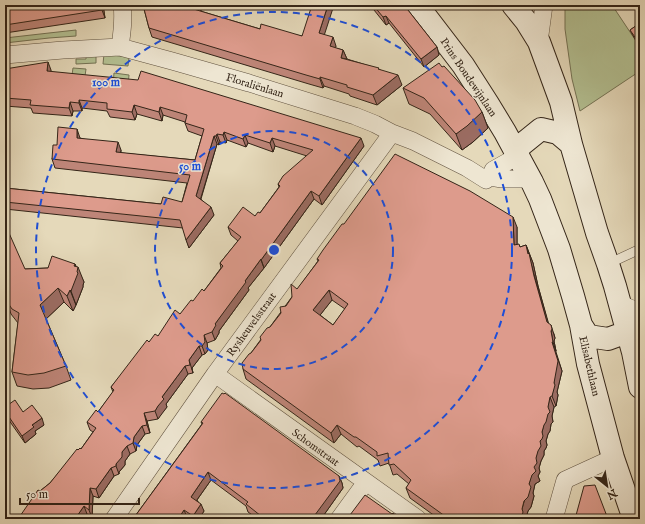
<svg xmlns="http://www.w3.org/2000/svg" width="645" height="524" viewBox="0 0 645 524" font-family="'IM FELL English',serif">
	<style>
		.green { fill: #b3bf91; stroke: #747254 }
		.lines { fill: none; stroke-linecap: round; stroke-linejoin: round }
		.lane-casing { stroke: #605240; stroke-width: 10 }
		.street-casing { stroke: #605240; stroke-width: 18 }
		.secondary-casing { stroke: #342518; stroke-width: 24 }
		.lane { stroke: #eee6d2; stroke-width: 9 }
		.street { stroke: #eee6d2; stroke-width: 17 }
		.secondary { stroke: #eee6d2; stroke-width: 22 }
		.wall { fill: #be8578; stroke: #342518; fill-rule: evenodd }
		.shaded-wall { fill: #9b6c62; stroke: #342518 }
		.building { fill: #dd9b8c; stroke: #342518; fill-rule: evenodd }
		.ring { fill: none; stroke: #1d4ed8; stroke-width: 2; stroke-dasharray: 7 5 }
		.labels { text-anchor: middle; stroke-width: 3; stroke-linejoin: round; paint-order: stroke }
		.street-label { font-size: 11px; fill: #342518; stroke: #eee6d2 }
		.centre { fill: #1d4ed8; stroke: #eee6d2; stroke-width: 2 }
		.ring-label { font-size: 12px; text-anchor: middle; font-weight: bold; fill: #1d4ed8; stroke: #eee6d2; stroke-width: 3; stroke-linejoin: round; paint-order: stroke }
	</style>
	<rect width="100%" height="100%" fill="#e5d9ba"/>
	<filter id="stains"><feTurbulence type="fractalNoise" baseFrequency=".005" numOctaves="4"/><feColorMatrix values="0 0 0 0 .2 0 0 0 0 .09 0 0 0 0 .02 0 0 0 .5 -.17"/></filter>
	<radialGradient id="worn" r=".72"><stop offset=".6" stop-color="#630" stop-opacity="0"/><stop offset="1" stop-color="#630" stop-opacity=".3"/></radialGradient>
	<path class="green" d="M565 5H612L638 44 640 43V71L580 111 572 79 565 29Z
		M76 30V36L49 38 5 43V38L49 33Z
		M86 54H96V63L76 64V59H86Z
		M104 54 129 57 128 66 103 64Z
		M73 68 86 69 84 83 71 82Z
		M114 73 129 75 128 87 113 85Z"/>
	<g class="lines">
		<defs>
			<path id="lane" d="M608 264 640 249"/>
			<path id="street" d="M539 42 544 5
				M120 47C122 33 124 19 122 5
				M5 55 63 50 120 47 172 61 249 83 355 116 375 124 392 133 413 141 467 168 486 180 490 177 502 179H524L532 182
				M490 177 493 170 509 161 516 153
				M620 304 640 312
				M215 374 418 519
				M114 519 215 374 392 133
				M339 519 366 482
				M554 519 565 480 613 458"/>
			<path id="secondary" d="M417 5 463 65 488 104 505 132 532 182 540 199 559 249 573 296 581 325 588 364 613 458 634 519
				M513 5 526 21 539 42 561 102 571 144 597 233 608 264 615 286 633 352 640 387
				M516 153 520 146 541 129 558 133 571 144
				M581 325 588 336 608 339 627 332"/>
		</defs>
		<use href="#lane" class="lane-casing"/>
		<use href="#street" class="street-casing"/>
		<use href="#secondary" class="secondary-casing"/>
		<use href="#lane" class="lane"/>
		<use href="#street" class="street"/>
		<use href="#secondary" class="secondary"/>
	</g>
	<path class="wall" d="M5 5H103L105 18 5 33Z
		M143 5H211L200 11 260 29 302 36 325 35 336 46 335 48 343 50 347 59 379 69 402 85 377 105 350 96 349 94 324 86 323 88 309 84 152 37 149 28Z
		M370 5H404L437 47 439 55 424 67 389 23 386 25Z
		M640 23 638 44 632 34 630 30Z
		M442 67 482 112 488 128 473 142 462 150 430 114 409 104 403 88Z
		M5 68 6 69 51 70 50 72 364 146 322 205 314 199 264 268 248 288 249 290 219 331V333L215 340 207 343 208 350 205 354 202 355 192 368 193 373 188 374 166 404 167 407 161 414 158 419 147 421 150 433 145 434 137 445 136 451 130 454 125 461V465L119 472V474L114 476 99 498 93 496 92 518 87 514 40 491 50 483 78 450 81 449 93 432 90 430 87 422 98 412 113 392 111 387 149 342 158 336 204 291 221 268 220 263 238 241 231 235 228 227 255 216 260 213 279 187 278 184 307 156 275 146 273 152 248 143 246 147 227 140 226 143 220 142 219 145 217 144 201 199 214 215 189 248 183 228 5 209V188L161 204 182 202 187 183 55 168 52 159 57 145 80 138 121 150V153L195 160 202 136 188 131 185 123V122L163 115 162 121 137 114 135 120 110 117 107 111 82 108V111H73L72 116 33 113 31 108 5 106Z
		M517 227V244L520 247 526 245 533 263 538 286 548 323 554 334 555 338 554 341 556 351V352L562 371 557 392 558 395 556 406 554 407 552 416 553 422 551 424 550 431 548 434 546 441 547 445 546 448 544 451V455L541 461 539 468 540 472 538 476 540 481 535 484 533 493 534 496 531 507 528 511 526 518V519H439L410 498 406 488 409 484 397 474 393 475 389 463 380 466 378 460 359 446 357 447 341 434 334 443 246 379 243 369 251 353 318 261 317 259ZM332 300 345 309 333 325 320 315Z
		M75 264 84 282 83 285V287L76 305 73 311 64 302 46 319 66 366 71 380 49 388 33 389 17 386 12 372 18 323 11 314 6 299 25 269 48 268Z
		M5 407 23 412 44 425 35 431 36 434 25 443 6 416 5 413Z
		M201 422 339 476 342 483 343 488 321 519H258L248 512 246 506 211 480 197 500 204 511 199 519H190L187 517 133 519 202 424Z"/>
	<path class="shaded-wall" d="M101 5H103L105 18 102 10Z
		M328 5H334L322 42 319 33Z
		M613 5H619L614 8Z
		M386 16 389 23 386 25 383 17Z
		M333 37 336 46 333 55 330 46Z
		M640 38V43L638 44 637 40Z
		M437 47 439 55 424 67 421 59Z
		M343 50 347 59 341 58Z
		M48 62 51 70 50 80 47 71Z
		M398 75 402 85 377 105 373 95Z
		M320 77 324 86 323 88 320 79Z
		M79 100 82 108V111L79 103Z
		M70 102 73 111 72 116 69 108Z
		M134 105 137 114 135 120 132 112Z
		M160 107 163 115 162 121 159 112Z
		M482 112 488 128 473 142 462 150 456 134Z
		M77 129 80 138V146L77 138Z
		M224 132 227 140 226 143 223 135Z
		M217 134 220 142 219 145 216 136Z
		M245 135 248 143 246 147 243 139Z
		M214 136 217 144 199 204 196 196Z
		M272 138 275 146 273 152 270 143Z
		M361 138 364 146 322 205 319 196Z
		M118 142 121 150 119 160 116 152Z
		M311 191 314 199 264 268 261 260Z
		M211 207 214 215 189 248 186 240Z
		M513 217 517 227V254L514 245Z
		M526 245 533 263 538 286 551 332 547 322Z
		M261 259 264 268 248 288 249 290 219 331V333L215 340 212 332 215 324 245 281Z
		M75 264 77 270 78 267 84 282 83 285V287L76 305 71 291 74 266Z
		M58 288 64 302 45 320 40 305Z
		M70 290 76 305 73 311 67 296Z
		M329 290 332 300 317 319 313 310Z
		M551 325 555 338 554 341 556 351 553 342 551 331Z
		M204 335 207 343 208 350 205 354 202 346Z
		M552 342 562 371 557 392 558 395 556 406 552 396 554 383Z
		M199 346 202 355 192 368 193 373 189 360Z
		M185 366 188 374 166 404 167 407 158 419 155 411 162 397Z
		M550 397 554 407 552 416 553 422 551 424 550 431 548 434 546 441 547 445 546 448 544 451V455L541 461 539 468 540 472 538 476 540 481 535 484 533 493 534 496 531 507 528 511 526 518V519H521L522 509 529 484 540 441Z
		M144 413 147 421 150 433 147 425Z
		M42 418 44 425 35 431 36 434 25 443 22 436 32 425Z
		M337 425 341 434 334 443 331 433Z
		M142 426 145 434 137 445 136 451 133 443 134 437Z
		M127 446 130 454 125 461V465L119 472V474L116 466V464L122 452Z
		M111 468 114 476 99 498 96 489Z
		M208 472 211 480 194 504 191 497Z
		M339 476 342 483 343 488 321 519H312Z
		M90 488 93 496 92 518 89 510Z
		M201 504 204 511 199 519H194L193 516Z
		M84 506 87 514 83 519H75Z
		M184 510 187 517 186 519H178Z"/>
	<path class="building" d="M5 5H101L102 10 5 25Z
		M143 5H191L187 7 260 29 261 24 302 36 312 5H328L319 33 333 37 330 46 343 50 341 58 379 68 378 69 398 75 373 95 347 87V85L320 77V79L306 75 149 28Z
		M373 5H404L437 47 421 59 386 16 383 17Z
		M640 23V38L637 40 630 30Z
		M48 62 47 71 138 80 141 71 361 138 319 196 311 191 261 260V259L245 281 246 282 215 324 216 325 212 332 204 335 205 342 202 346H199L189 360 190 365 185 366 162 397 164 399 158 406 155 411 144 413 147 425 142 426 134 437 133 443 127 446 122 452V457L116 464V466L111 468 96 489 90 488 89 510 84 506 75 519H18L38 490 40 491 50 483 77 449 78 450 80 448 81 449 96 428 87 422 96 410 98 412 114 390 111 387 147 340 149 342 155 334 158 336 175 310 180 314 191 300 193 301 202 289 204 291 223 266 220 263 241 237 228 227 243 207 255 216 258 212 260 213 280 186 278 184 283 176 313 150 272 138 270 143 245 135 243 139 224 132 223 135 217 134 216 136H214L196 196 211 207 186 240 180 220 5 202V188L161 204 163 197 182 202 190 175 52 159 53 145H57L58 127 77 129V138L118 142 116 152 195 160 204 129 185 123 187 115 160 107 159 112 134 105 132 112 107 109V103L79 100V103L70 102 69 108 30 105 31 100 5 98V68V69Z
		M439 63 442 67 444 66 475 100 482 112 467 126 456 134 424 98 403 88Z
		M395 154 470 191 513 217 514 245 519 244 520 247 526 245 528 254 529 253 534 276 547 322 551 325 552 329 551 331 553 342H552L558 361 554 383 555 385 552 396 550 397 548 407 550 412 548 414 546 422 544 425 542 432 543 436 542 439 540 441 541 446 538 451 536 458 537 463 534 467 536 471 532 475 529 484 531 487 528 497 524 501 522 509 523 512 521 519H449L406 488 411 480 394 464 389 465 388 453 377 456V452L356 437H354L337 425 331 433 243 369 242 363 249 354 251 353 261 340 260 337 267 328 270 327 281 313 280 307 286 306 292 297 291 284 297 289 319 260 317 259 323 250 342 224H344ZM329 290 348 304 333 325 313 310Z
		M5 224 25 269 48 268 52 256 75 264 74 266 78 267 77 272 78 273 71 291 70 290 67 296 58 288 40 305 66 366 44 373 28 375 12 372 19 313 12 309 8 303 5 296Z
		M222 393 224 394 225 393 236 401 339 476 340 481 312 519H259L261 516 246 504 248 502 208 472 191 497 201 504 193 516 184 510 178 519H133L203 423 201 422Z
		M15 400 23 412 32 405 42 418 32 425 34 427 22 436 5 411V407Z
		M595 485 608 519H575L584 486Z
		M365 495 392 514 393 513 401 519H347Z"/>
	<g class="ring">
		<circle cx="274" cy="250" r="119"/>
		<circle cx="274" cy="250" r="238"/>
	</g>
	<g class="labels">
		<g class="street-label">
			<text transform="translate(469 77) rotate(56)" y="4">Prins Boudewijnlaan</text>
			<text transform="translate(255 85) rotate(17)" y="4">Floraliënlaan</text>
			<text transform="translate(251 324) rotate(-54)" y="4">Rysheuvelsstraat</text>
			<text transform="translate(590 366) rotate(77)" y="4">Elisabethlaan</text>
			<text transform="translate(316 447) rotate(36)" y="4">Schomstraat</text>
		</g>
	</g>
	<circle cx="274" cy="250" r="6" class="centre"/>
	<g class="ring-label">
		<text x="106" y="86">100 m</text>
		<text x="190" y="170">50 m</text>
	</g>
	<rect width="645" height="524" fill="none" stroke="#e5d9ba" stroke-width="20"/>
	<rect x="6" y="6" width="633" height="512" fill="none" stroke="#342518" stroke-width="2"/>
	<rect x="10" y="10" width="625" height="504" fill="none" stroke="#342518"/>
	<g transform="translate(607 486) rotate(150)" stroke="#eee6d2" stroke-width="3" paint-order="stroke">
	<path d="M0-3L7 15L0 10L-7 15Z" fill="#342518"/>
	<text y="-6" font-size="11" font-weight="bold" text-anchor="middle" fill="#342518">N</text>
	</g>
	<path d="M20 498v6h119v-6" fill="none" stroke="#342518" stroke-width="2"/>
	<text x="26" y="498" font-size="12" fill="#342518" stroke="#eee6d2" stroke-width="3" paint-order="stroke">50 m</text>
	<rect width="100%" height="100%" filter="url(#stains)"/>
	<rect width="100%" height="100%" fill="url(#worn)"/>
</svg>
